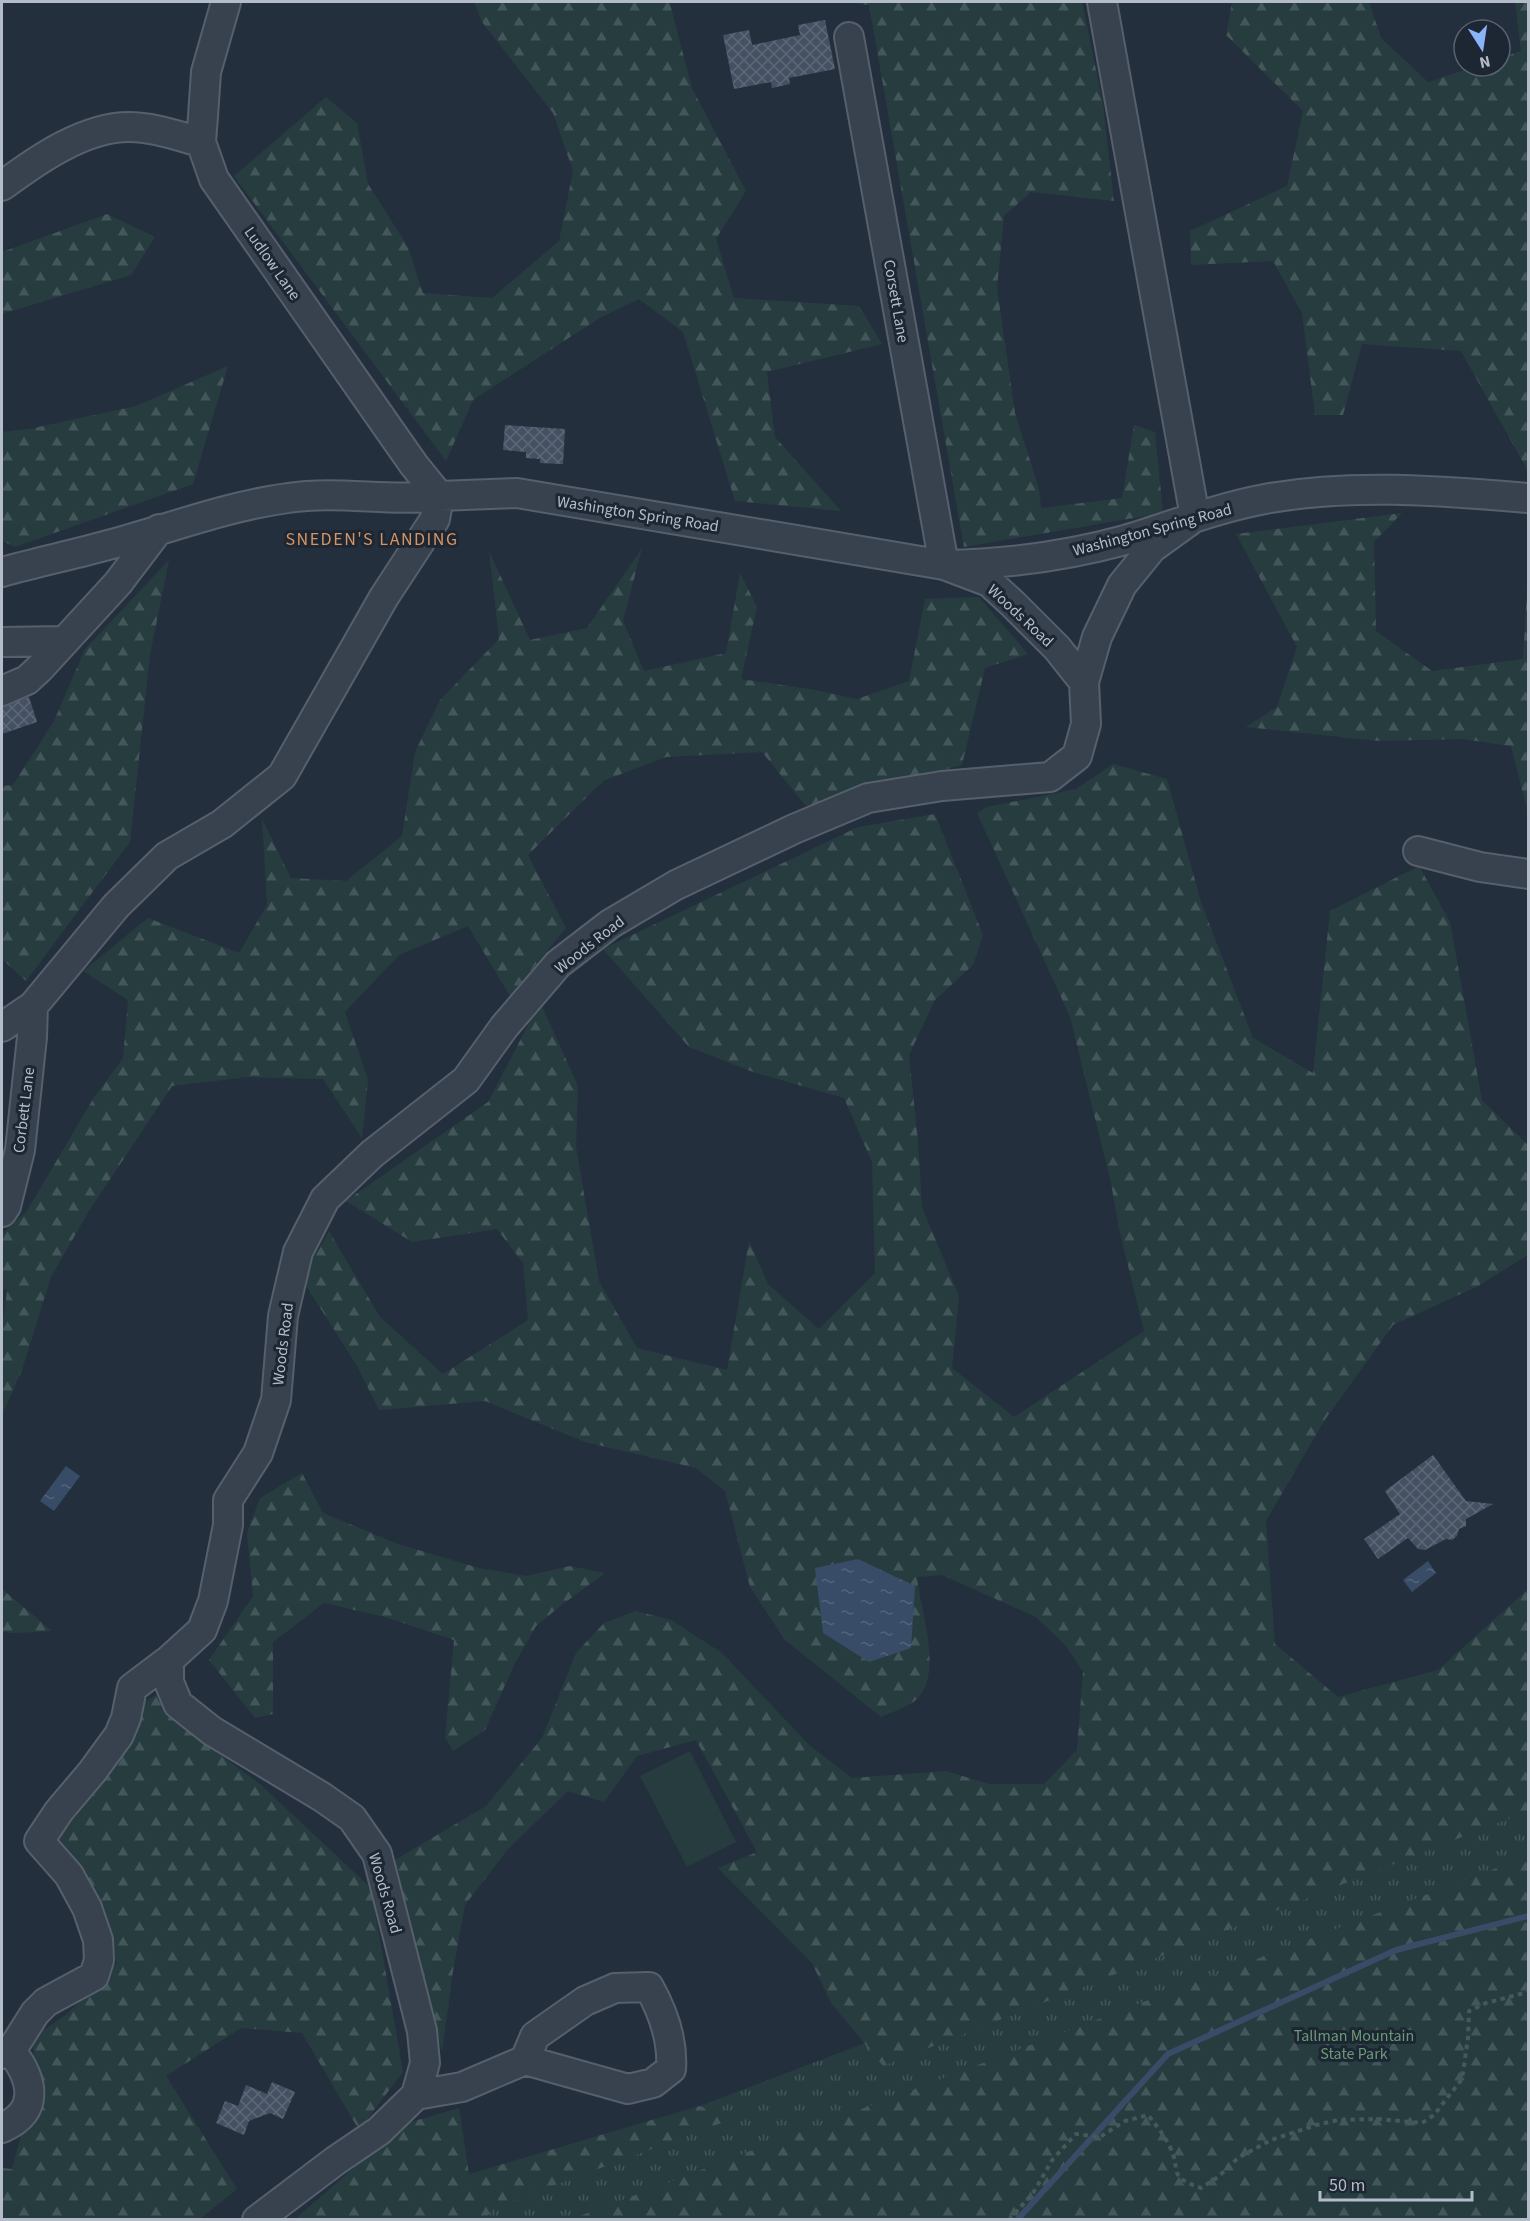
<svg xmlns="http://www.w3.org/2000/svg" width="1530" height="2221" viewBox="0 0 1530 2221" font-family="'Source Sans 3',sans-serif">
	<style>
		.grass { fill: url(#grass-tufts) }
		.forest { fill: url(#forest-firs) }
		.garden { fill: #263c3f }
		.water { fill: url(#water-ripples) }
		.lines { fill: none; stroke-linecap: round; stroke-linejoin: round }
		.stream { stroke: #394c67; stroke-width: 6 }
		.building { fill: url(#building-cross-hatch) }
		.minor-casing { stroke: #565f6c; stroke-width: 32 }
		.path { stroke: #44595c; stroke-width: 4; stroke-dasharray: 4.5 4.5; stroke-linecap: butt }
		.minor { stroke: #38414e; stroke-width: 28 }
		.labels { text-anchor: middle; stroke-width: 6; stroke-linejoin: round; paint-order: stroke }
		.street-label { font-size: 16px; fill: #b4bcc9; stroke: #1d2633 }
		.park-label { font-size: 16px; fill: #6b9a76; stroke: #1d2633 }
		.neighbourhood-label { font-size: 18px; letter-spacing: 1.5px; fill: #d59563; stroke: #1d2633 }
	</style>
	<defs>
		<pattern id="grass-tufts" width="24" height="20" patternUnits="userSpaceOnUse" patternTransform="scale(1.5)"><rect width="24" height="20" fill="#263c3f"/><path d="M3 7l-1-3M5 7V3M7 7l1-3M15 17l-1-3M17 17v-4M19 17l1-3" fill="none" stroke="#435659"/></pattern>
		<pattern id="forest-firs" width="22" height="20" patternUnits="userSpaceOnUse" patternTransform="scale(1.5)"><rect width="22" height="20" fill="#263c3f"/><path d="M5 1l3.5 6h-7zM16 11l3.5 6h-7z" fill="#435659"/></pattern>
		<pattern id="water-ripples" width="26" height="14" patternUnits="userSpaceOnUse" patternTransform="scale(1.5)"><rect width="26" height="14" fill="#394c67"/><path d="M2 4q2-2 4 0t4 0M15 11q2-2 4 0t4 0" fill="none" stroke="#53647b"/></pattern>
		<pattern id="building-cross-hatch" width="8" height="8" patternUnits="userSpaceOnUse" patternTransform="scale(1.5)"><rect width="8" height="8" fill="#455162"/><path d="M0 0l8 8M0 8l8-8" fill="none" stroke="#5d6877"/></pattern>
	</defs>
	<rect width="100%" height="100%" fill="#242f3e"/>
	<path class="grass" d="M1528 1791V2219L400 2220Z"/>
	<path class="forest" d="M474 2H671L670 4 692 88 746 191 716 239 734 298 859 306 882 344 767 372 775 437 841 511 735 501 683 332 639 299 598 319 473 400 446 461 234 176 326 97 357 123 368 184 408 247 423 293 492 298 559 241 573 171 553 113 482 22Z
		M844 2H1082L1103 104 1114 201 1031 192 1004 216 997 288 1015 413 1039 489 1041 508 1122 498 1134 425 1155 432 1163 513 964 547 869 5Z
		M1232 2H1369L1381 38 1428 82 1477 66H1500V58L1521 51 1515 2H1528V471L1461 351 1362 344 1343 415H1315L1302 313 1273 261 1191 265 1190 231 1287 186 1303 111 1226 35Z
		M107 214 155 237 131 275 2 314V252Z
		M228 366 193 484 15 547 2 541V432L29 429 136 406Z
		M1402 513 1374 542 1376 631 1432 671 1523 659 1528 571V855L1527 810 1511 746 1462 739 1379 741 1246 727 1277 707 1297 647 1236 534Z
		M642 548 623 621 644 671 726 653 740 573 757 607 741 679 815 690 857 699 909 681 925 599 979 597 1028 654 985 668 962 765 806 806 762 752 666 757 603 781 528 855 566 928 510 996 468 926 399 955 345 1012 368 1080 362 1138 323 1079 248 1077 172 1086 89 1211 51 1277 22 1370 2 1415V1329L7 1290 2 1289V1234L27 1211 93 1099 123 1058 128 1000 83 971 148 918 239 953 267 905 262 819 291 878 346 881 402 836 415 752 440 700 499 639 489 551 530 640 587 628Z
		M169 560 150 655 130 842 26 981 2 959V786L13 785 54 721 85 649Z
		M1113 764 1167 779 1201 902 1253 1038 1313 1073 1330 911 1419 866 1450 922 1482 1100 1528 1145V1255L1478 1286 1393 1325 1324 1421 1266 1521 1275 1644 1338 1697 1438 1670 1528 1589V1811L883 2066 831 2003 812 1963 718 1868 757 1852 696 1740 637 1756 604 1802 568 1791 508 1849 465 1905 453 1971 442 2051 393 1861 486 1806 542 1738 576 1653 604 1623 636 1611 671 1620 722 1653 809 1745 852 1778 946 1771 989 1784H1044L1077 1750 1083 1671 1065 1645 1036 1617 942 1575 917 1577C920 1609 943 1671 918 1698 910 1706 892 1712 881 1717L785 1640 750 1587 725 1491 696 1468 585 1442 485 1401 379 1410 357 1366 302 1279 329 1231 380 1317 443 1374 528 1320 523 1263 497 1229 412 1242 346 1201 488 1102 540 1002 578 1086 576 1147 599 1281 637 1348 727 1370 749 1241 768 1284 819 1329 875 1273 872 1162 844 1098 753 1072 689 1047 603 949 858 827 935 814 983 935 973 965 935 1000 909 1055 918 1141 922 1207 959 1296 952 1368 1014 1417 1144 1331 1119 1229 1111 1183 1070 1017 977 813 987 807 1076 789Z
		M302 1473 323 1513 398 1544 479 1568 526 1576 570 1566 605 1573 563 1604 536 1626 514 1665 485 1730 453 1751 445 1737 454 1640 385 1617 324 1603 273 1642V1714L255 1718 209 1660 253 1596 247 1533 260 1498Z
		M2 1589 52 1631 15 1633 2 1632Z
		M161 1692 174 1720 261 1785 371 1888 403 2072 359 2130 302 2033 241 2028 166 2076 237 2189 200 2219H2V2168L12 2169 36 2077 32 2038 67 2014 117 1963 99 1909 57 1836 144 1702Z
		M1528 1856V2219H572Z
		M699 2106 735 2118 493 2208 485 2219 294 2220 404 2124 459 2108 469 2174Z"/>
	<path class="garden" d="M690 1751 736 1842 687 1867 640 1776Z"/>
	<path class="water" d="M66 1466 80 1476 54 1511 40 1501Z
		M858 1559 915 1586 911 1648 869 1662 823 1633 815 1568Z
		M1428 1561 1436 1573 1412 1592 1403 1580Z"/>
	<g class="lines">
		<path class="stream" d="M1017 2220 1168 2054 1396 1950 1528 1916"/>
	</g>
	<path class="building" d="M825 20 835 69 789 78 790 84 772 88 771 82 734 89 723 35 749 30 752 45 800 35 798 25Z
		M505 425 565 429 563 464 540 463V459L526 458V452L503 450Z
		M29 697 37 722 2 734V707Z
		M1433 1455 1466 1501 1493 1504 1466 1519V1526L1459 1529 1457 1536 1452 1540 1446 1539 1425 1550 1418 1549 1408 1538 1378 1559 1364 1539 1400 1514 1385 1491Z
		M272 2082 295 2092 283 2119 270 2113 249 2121 244 2135 216 2123 225 2101 238 2106 246 2085 267 2094Z"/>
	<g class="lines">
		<defs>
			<path id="minor" d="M226 2 206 72 203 116 201 142 214 179 414 465 439 496
				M849 37 944 565 989 582 1013 604 1057 648 1084 682
				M2 186C37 160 84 127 129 127 153 127 178 136 201 142
				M2 572C38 562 76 554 112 544 171 528 228 506 288 498 338 490 389 502 439 496
				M2 642 64 641
				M2 691 27 680 40 668 118 583 159 529
				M1418 851 1480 867 1528 874
				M2 1027 33 1006 116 906 167 856 222 824 282 776 384 597 435 519 439 496 517 493 944 565C1004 564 1067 556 1125 540 1171 526 1217 508 1265 499 1351 483 1442 491 1528 498
				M2 1212 6 1206 20 1150 32 1037 33 1006
				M2 2054 11 2051 35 2013 46 2002 94 1976 99 1960 98 1940 87 1908 69 1875 39 1841 59 1811 92 1772 119 1735 126 1718 132 1688 169 1660
				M416 2095 462 2087 525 2060 628 2089 653 2083 671 2069C673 2041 663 2012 649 1987L615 1988 585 2001 535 2036 525 2060
				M2 2128C41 2111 33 2079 11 2051
				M257 2220 335 2161 379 2131 416 2095 425 2063 422 2031 377 1854 352 1818 322 1797 212 1731 178 1704 169 1682V1660L202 1630 213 1601 228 1525V1500L258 1453 276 1400 283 1316 286 1303 298 1252 325 1199 372 1154 466 1080 504 1027 558 964 610 924 676 885 794 829 868 798 942 786 1050 777 1077 756 1086 724 1084 682 1097 637 1122 585 1152 548 1195 517 1102 2"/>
		</defs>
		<use href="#minor" class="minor-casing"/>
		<path class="path" d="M1009 2220 1033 2193 1053 2159 1076 2134 1100 2137 1125 2121 1148 2115C1156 2125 1164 2135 1170 2147 1182 2172 1166 2176 1201 2188L1218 2177 1238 2158 1271 2140 1316 2125 1338 2120 1378 2119 1422 2123 1434 2115 1462 2079 1468 2038 1469 2011 1486 2003 1528 1992"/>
		<use href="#minor" class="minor"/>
	</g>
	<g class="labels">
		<g class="street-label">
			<text transform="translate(273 263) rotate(55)" y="6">Ludlow Lane</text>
			<text transform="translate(897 301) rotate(80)" y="6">Corsett Lane</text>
			<text transform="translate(638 513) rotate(9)" y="6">Washington Spring Road</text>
			<text transform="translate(1152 529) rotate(-15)" y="6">Washington Spring Road</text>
			<text transform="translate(1021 615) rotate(43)" y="6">Woods Road</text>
			<text transform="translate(589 944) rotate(-38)" y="6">Woods Road</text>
			<text transform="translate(23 1110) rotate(-83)" y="6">Corbett Lane</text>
			<text transform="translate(282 1344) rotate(-83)" y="6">Woods Road</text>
			<text transform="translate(386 1893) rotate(74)" y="6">Woods Road</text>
		</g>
		<g class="park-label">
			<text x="1354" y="2041">Tallman Mountain<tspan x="1354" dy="18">State Park</tspan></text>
		</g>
		<g class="neighbourhood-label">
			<text x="372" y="545">SNEDEN'S LANDING</text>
		</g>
	</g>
	<rect width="1530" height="2221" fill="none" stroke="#b4bcc9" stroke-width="6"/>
	<g transform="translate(1482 48) rotate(168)"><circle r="28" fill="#1d2633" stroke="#59626f" stroke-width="1.5"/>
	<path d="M0-4.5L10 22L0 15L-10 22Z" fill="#8ab4f8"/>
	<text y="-9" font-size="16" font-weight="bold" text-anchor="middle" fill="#b4bcc9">N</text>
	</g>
	<path d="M1320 2191v9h152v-9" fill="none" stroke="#b4bcc9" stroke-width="3"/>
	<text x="1329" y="2191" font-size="18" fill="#b4bcc9" stroke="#1d2633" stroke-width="4.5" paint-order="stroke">50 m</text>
</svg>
